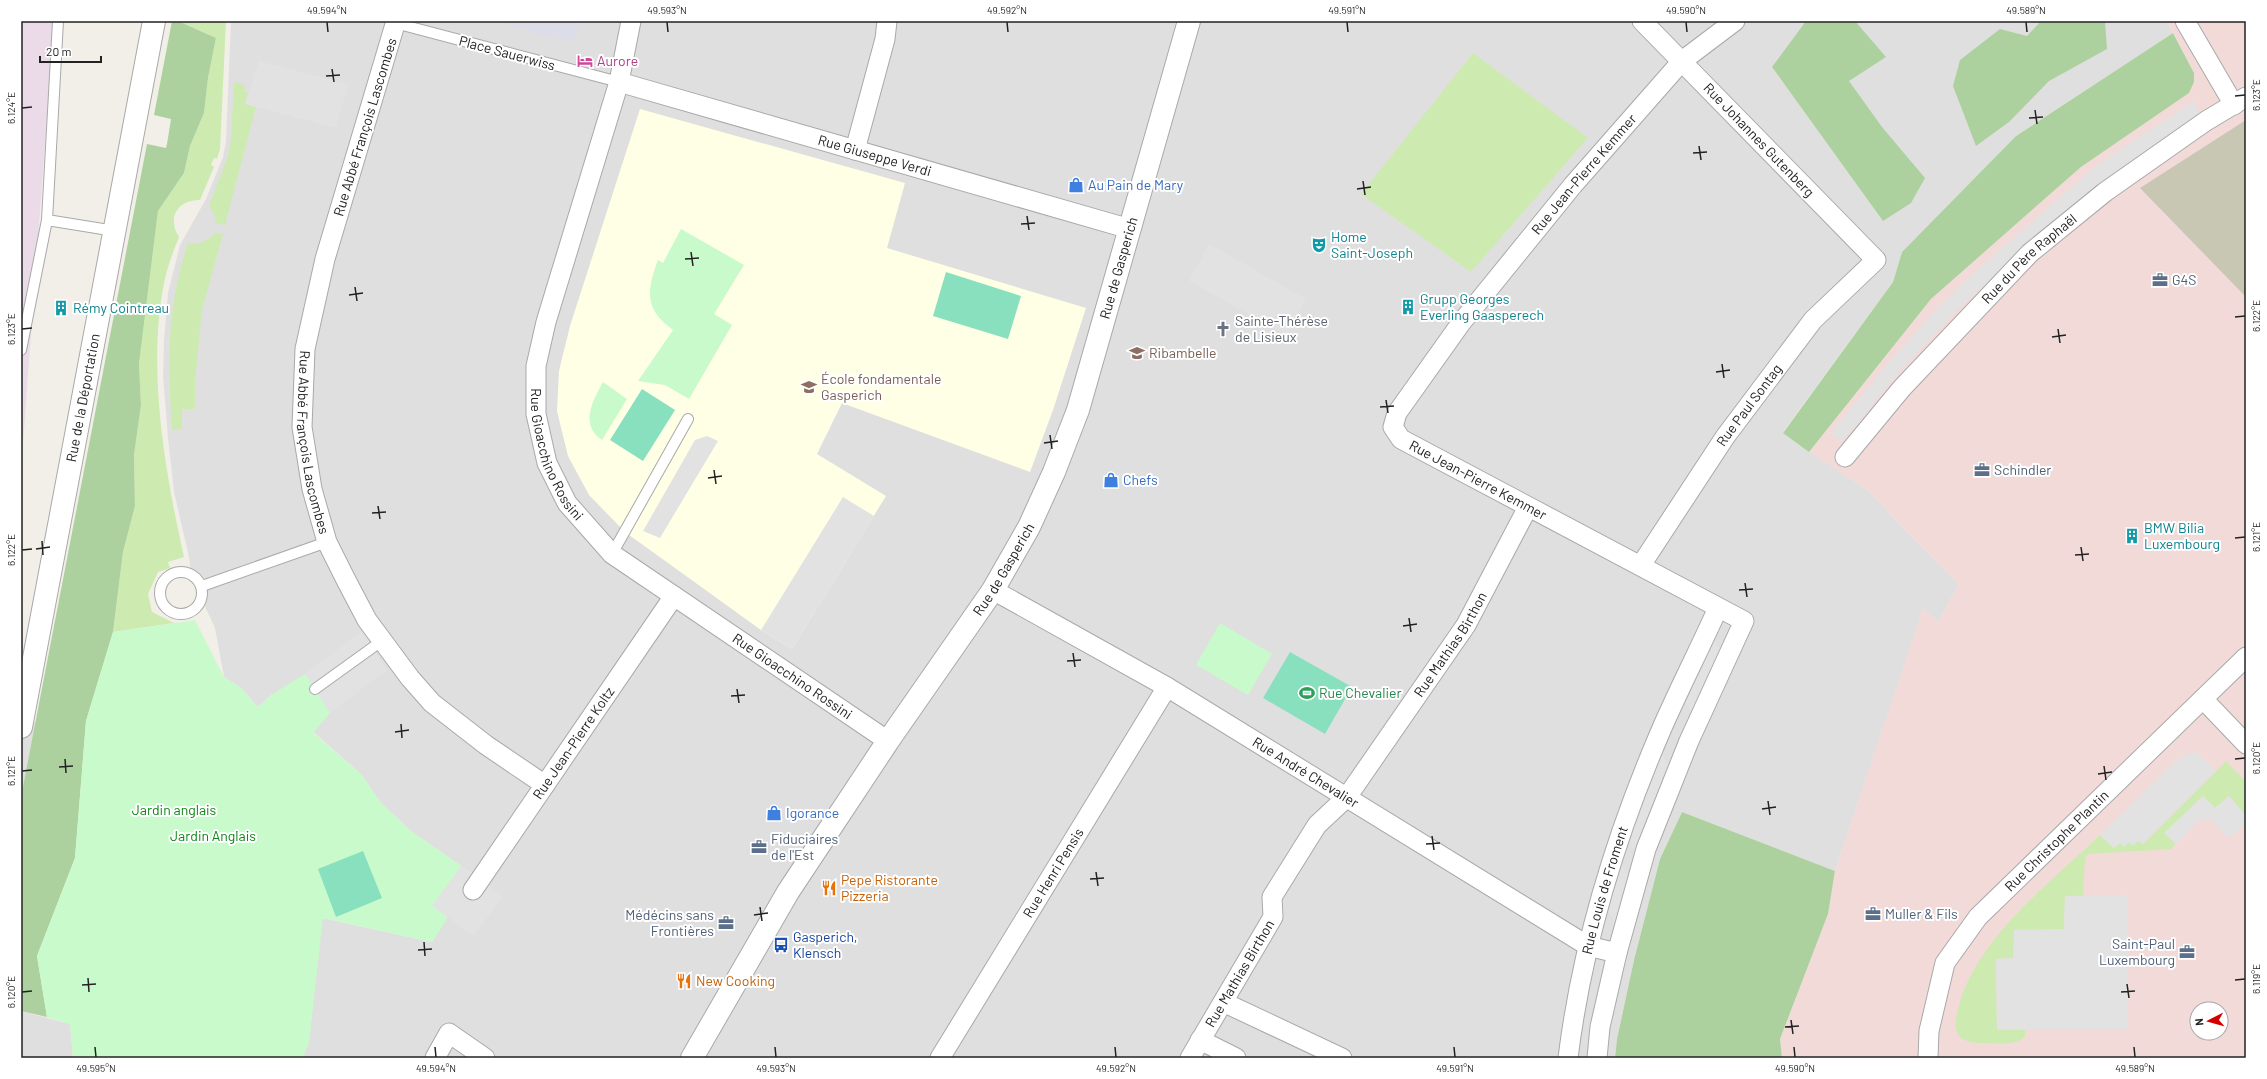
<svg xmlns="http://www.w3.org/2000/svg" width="2267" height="1079" viewBox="0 0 2267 1079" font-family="Barlow,sans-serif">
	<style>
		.residential { fill: #e0dfdf }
		.commercial { fill: #f2dad9; fill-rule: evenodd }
		.industrial { fill: #ebdbe8 }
		.education { fill: #ffffe5 }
		.construction { fill: #c7c7b4 }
		.grass { fill: #cdebb0 }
		.forest { fill: #add19e }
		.park { fill: #c8facc }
		.pitch { fill: #88e0be }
		.parking { fill: #e2e2e2 }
		.plaza { fill: #dddde8 }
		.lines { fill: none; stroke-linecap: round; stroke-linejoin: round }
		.service-casing { stroke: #a9a9a9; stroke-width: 12 }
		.minor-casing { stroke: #a9a9a9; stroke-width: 21 }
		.tertiary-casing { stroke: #a9a9a9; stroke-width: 24 }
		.service { stroke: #fff; stroke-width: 10 }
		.minor { stroke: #fff; stroke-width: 19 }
		.tertiary { stroke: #fff; stroke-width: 22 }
		.ticks { fill: none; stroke: #222; stroke-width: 1.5 }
		.labels { text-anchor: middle; stroke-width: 4; stroke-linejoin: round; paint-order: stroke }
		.street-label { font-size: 14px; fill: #222; stroke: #fff }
		.hotel-label { font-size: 14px; fill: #b23c85; stroke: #fff; text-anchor: start }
		.shop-label { font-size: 14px; fill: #366cbe; stroke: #fff; text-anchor: start }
		.culture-label { font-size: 14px; fill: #0d838f; stroke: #fff; text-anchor: start }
		.service-label { font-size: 14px; fill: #4e5e75; stroke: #fff; text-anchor: start }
		.worship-label { font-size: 14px; fill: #5b616d; stroke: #fff; text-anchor: start }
		.education-label { font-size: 14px; fill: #785e54; stroke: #fff; text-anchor: start }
		.leisure-label { font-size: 14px; fill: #27864d; stroke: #fff; text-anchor: start }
		.park-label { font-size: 14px; fill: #0c8416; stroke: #fff }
		.food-label { font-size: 14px; fill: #c56008; stroke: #fff; text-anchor: start }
		.transit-label { font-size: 14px; fill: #164399; stroke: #fff; text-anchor: start }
		.neatline { fill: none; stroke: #222; stroke-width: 1.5 }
		.ticks-label { font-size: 10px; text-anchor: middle; fill: #222 }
	</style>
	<rect width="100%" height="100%" fill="#f2efe9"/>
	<path class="residential" d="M231 21H2167L2173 33 2016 136 1902 252 1893 282 1783 432 1867 490 1959 585 1938 622 1923 609 1835 871 1682 812 1660 859 1634 960 1617 1039 1615 1058H303L309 1041 322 918 432 942 471 873 411 831 381 803 361 774 271 695 258 707 241 688 224 677 215 628 202 600V586L191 573 189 557 174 492 168 438 163 376 164 340 168 293 180 245 206 199 223 157 226 141Z
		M21 719 36 722 21 797Z
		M21 1011 70 1024 73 1058H21Z"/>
	<path class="commercial" d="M2167 21H2246V1058H1782L1780 1039 1828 914 1835 871 1923 608 1938 622 1959 585 1867 490 1809 452 1931 299 2081 167 2189 93 2194 73ZM2197 1009H2221V1033H2197Z"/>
	<path class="industrial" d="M21 21H54L21 471Z"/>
	<path class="education" d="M640 109 905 183 887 248 1086 308 1053 410 1030 472 842 403 817 454 886 496 792 649 761 630 625 532 589 495 568 456 557 411 559 371 570 326Z"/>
	<path class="construction" d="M2246 120V297L2140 188Z"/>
	<path class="grass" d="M178 21H226L220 149 217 159 214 158 211 165 214 167 200 200C177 200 167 218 179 237 173 252 167 268 164 283 147 370 165 472 184 557L168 562 170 568 158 572 148 594 152 612 174 623 113 632 123 552 135 506 134 455 141 405 139 364 158 211 184 173 190 146 204 113 208 78 216 38Z
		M1473 53 1588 138 1471 272 1361 194Z
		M237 82 245 86 244 91 248 93 245 104 256 107 225 225 216 223 215 216 209 206 228 156 231 139 234 83Z
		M215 233 223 234 202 310 195 382V409H182V429L172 430C168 363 166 308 188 243 200 245 206 241 215 233Z
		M2226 761 2246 782V816L2229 796 2215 808 2203 796 2165 833 2176 844 2171 849 2089 854 2085 858 2083 896H2065L2064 930 2013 958 1996 959 1997 1030H2025V1037C2011 1047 1994 1043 1978 1043 1962 1042 1954 1036 1956 1020 1966 946 2049 884 2100 835L2114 848 2120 843 2138 840 2143 844Z"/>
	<path class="forest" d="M172 21H178L216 38 208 78 204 113 190 146 184 173 158 211 139 364 141 405 134 455 135 506 123 552 113 632 86 721 75 858 37 956 47 1017 21 1011V797L147 144 166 148 167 144 171 119 154 115Z
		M1806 21H1855L1886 57 1849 81 1882 127 1925 178 1911 203 1883 221 1772 67Z
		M2041 21H2105L2107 49 2049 81 2009 122 1976 146 1953 86 1960 60 2000 29 2027 36Z
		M2173 33 2194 73V82L2189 93 2081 167 1931 299 1809 452 1783 433 1893 282 1902 252 2016 136Z
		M1682 812 1835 871 1828 914 1780 1039 1782 1058H1615L1617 1039 1634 960 1660 859Z"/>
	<path class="park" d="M681 229 744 265 714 314 732 325 689 399 665 385 638 381 673 330C645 310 646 292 658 260L663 263Z
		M603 382 627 399 602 440C579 425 593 400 603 382Z
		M195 620 224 677 241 688 258 707 271 695 305 674 330 713 313 733 361 774 381 803 411 831 471 873 442 927 432 942 323 918 309 1042 303 1058H73L70 1024 47 1017 37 956 75 858 86 721 113 632Z
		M1220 623 1272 654 1248 695 1196 665Z"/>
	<path class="pitch" d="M946 272 1021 296 1008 339 933 316Z
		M642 389 675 410 643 461 610 440Z
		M1290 652 1352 687 1325 734 1263 698Z
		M363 851 382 898 336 917 318 869Z"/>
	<path class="parking" d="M259 61 348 84 336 128 245 104Z
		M2194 101 2200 114 2113 176 2059 217 1955 312 1899 372 1843 442 1831 433 1887 365 1941 304 1983 265 2096 166Z
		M1209 244 1306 299 1286 335 1189 281Z
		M707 436 718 441 660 538 643 531 695 440Z
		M843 497 874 516 792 649 761 630Z
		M361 632 387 670 330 713 305 674Z
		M1713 636 1720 652 1691 712 1682 697Z
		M1660 747 1667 765 1636 853 1626 839Z
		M2196 752 2216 771 2143 844 2138 841 2133 846 2129 842 2124 847 2120 843 2114 848 2100 835 2178 759 2187 754Z
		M2203 796 2215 808 2229 796 2246 816V823L2229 838 2210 819H2200L2176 844 2164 833Z
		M1621 863 1630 879 1617 926 1607 909Z
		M461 866 503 896 474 936 432 906Z
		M2128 895 2127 1029 1997 1030 1996 959 2013 958 2014 930 2064 929 2065 896Z"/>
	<path class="plaza" d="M494 21H579L576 41 552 38Z"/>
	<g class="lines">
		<defs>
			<path id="service" d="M395 23 619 82
				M47 220 115 231
				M21 350 47 220 58 21
				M612 554 688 419
				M160 593a21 21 0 1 1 42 0a21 21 0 1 1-42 0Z
				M202 586 327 542
				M315 689 383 640"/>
			<g id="minor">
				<path id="s1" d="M396 21 325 259 305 349 302 427 312 489 327 542 346 580 367 620 410 678 432 703 486 745 545 785"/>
				<path id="s2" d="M631 21 619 82 546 322 536 366V414L547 463 567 503 612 554 888 741"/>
				<path d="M2185 21 2234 105"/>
				<path id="s3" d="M619 82 1130 229"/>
				<path d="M855 150 885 39 887 21"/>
				<path id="s4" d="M1845 457 1902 388 2030 253 2105 192 2206 121 2246 97"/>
				<path id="s5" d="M1641 565 1725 437 1813 320 1876 260 1642 21"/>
				<path id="s6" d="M993 590 1167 687 1588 946 1617 953"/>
				<path d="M2203 699 2246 744"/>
				<path id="s7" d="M473 890 674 596"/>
				<path d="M1223 1002 1342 1058"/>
				<path d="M1200 1040 1236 1058"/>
				<path d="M435 1058 449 1033 485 1058"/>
				<path id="s8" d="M940 1058 1167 687"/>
				<path id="s9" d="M1190 1058 1273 917 1272 897 1317 825 1347 797 1466 625 1528 507"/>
				<path id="s10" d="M1568 1058C1582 945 1617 832 1662 728 1680 687 1700 648 1718 608"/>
				<path id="s11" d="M1597 1058 1600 1027 1617 953 1646 849 1689 741 1744 621 1401 439 1393 427 1397 413 1461 323 1573 185 1682 61 1735 21"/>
				<path id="s12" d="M1928 1058 1929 1031 1945 963 1978 917 2246 657"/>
			</g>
			<g id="tertiary">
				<path id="s13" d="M21 727 154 21"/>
				<path id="s14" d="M692 1058 788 892 888 741 993 590 1029 527 1054 472 1078 410 1189 21"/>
			</g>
		</defs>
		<use href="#service" class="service-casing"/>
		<use href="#minor" class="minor-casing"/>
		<use href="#tertiary" class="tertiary-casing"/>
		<use href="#service" class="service"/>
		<use href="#minor" class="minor"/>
		<use href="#tertiary" class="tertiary"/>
	</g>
	<path class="ticks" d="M327 22 328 32M667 22 668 32M1007 22 1008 32M1347 22 1348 32M1686 22 1687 32M2026 22 2027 32M332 69 334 82M326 76 340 75M2235 96 2245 95M22 108 32 107M2035 110 2037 124M2029 118 2043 117M1699 146 1701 160M1693 153 1707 152M1363 181 1365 195M1357 189 1371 187M1027 216 1029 230M1021 224 1035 223M691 252 693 266M685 259 699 258M355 287 357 301M349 295 363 293M2235 317 2245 316M22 329 32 328M2058 329 2060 343M2052 337 2066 335M1722 364 1724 378M1716 372 1730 370M1386 400 1388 413M1380 407 1394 406M1050 435 1052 449M1044 443 1058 441M714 470 716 484M708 478 722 476M378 506 380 519M372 513 386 512M2235 538 2245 537M42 541 43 555M2081 547 2083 561M36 549 50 547M22 550 32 549M2075 555 2089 554M1745 583 1747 597M1739 590 1753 589M1409 618 1411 632M1403 626 1417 624M1073 653 1075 667M1067 661 1081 660M737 689 739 703M731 696 745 695M401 724 402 738M395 732 409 730M65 759 66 773M2235 759 2245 758M2104 766 2106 780M59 767 73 766M22 771 32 770M2098 774 2112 772M1768 801 1770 815M1762 809 1776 807M1432 836 1434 850M1426 844 1440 843M1096 872 1098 886M1090 879 1104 878M760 907 762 921M754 915 768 913M424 942 425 956M418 950 432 949M88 978 89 992M2235 980 2245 979M2127 984 2129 998M82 985 96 984M22 992 32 991M2121 992 2135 991M1791 1020 1793 1034M1785 1027 1799 1026M95 1047 96 1057M435 1047 436 1057M775 1047 776 1057M1115 1047 1116 1057M1454 1047 1455 1057M1794 1047 1795 1057M2134 1047 2135 1057"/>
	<defs>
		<symbol id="hotel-bare" viewBox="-9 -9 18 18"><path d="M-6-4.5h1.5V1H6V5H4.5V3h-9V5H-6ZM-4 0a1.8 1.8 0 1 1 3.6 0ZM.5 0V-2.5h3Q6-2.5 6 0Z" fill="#d1479c" stroke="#fff" stroke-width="2.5" paint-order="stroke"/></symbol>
		<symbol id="shop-bare" viewBox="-9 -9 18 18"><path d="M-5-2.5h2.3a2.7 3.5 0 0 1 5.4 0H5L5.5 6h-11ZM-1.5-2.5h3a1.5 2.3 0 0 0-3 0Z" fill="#3f7fe0" stroke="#fff" stroke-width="2.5" paint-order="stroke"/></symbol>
		<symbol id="theatre-bare" viewBox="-9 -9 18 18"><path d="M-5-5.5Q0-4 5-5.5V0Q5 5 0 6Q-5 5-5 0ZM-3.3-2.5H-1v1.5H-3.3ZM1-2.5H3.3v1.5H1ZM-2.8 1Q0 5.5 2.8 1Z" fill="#0f9aa8" stroke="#fff" stroke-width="2.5" paint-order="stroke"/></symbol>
		<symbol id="office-bare" viewBox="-9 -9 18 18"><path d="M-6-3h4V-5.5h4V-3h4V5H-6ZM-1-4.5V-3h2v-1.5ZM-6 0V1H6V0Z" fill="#5c6f8a" stroke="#fff" stroke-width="2.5" paint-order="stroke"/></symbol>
		<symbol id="building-bare" viewBox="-9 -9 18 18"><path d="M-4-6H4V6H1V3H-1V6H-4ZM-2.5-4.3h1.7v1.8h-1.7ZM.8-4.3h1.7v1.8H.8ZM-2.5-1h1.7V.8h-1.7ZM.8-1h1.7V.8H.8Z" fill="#0f9aa8" stroke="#fff" stroke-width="2.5" paint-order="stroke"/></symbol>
		<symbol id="church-bare" viewBox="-9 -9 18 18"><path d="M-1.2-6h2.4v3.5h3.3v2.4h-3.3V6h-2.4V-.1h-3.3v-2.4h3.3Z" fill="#6b7280" stroke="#fff" stroke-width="2.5" paint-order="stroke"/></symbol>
		<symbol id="school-bare" viewBox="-9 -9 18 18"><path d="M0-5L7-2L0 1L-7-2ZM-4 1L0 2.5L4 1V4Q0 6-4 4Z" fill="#8d6e63" stroke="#fff" stroke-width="2.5" paint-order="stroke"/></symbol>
		<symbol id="stadium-bare" viewBox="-9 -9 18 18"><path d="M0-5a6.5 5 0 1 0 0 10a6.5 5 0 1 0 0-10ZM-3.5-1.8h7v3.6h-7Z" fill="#2e9e5b" stroke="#fff" stroke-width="2.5" paint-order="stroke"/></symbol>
		<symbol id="restaurant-bare" viewBox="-9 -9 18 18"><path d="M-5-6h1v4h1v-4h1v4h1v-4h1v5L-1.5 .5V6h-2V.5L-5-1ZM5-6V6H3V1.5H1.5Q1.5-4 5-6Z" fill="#e8710a" stroke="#fff" stroke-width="2.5" paint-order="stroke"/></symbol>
		<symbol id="bus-bare" viewBox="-9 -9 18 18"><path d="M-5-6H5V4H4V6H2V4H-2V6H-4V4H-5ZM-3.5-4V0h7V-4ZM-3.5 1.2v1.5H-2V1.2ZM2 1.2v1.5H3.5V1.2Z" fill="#1a4fb4" stroke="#fff" stroke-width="2.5" paint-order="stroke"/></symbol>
	</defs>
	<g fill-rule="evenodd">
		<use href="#hotel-bare" x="574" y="50" width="22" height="22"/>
		<use href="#shop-bare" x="1065" y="174" width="22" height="22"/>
		<use href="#theatre-bare" x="1308" y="234" width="22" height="22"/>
		<use href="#office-bare" x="2149" y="269" width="22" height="22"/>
		<use href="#building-bare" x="1397" y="296" width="22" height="22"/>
		<use href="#building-bare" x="50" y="297" width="22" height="22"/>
		<use href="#church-bare" x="1212" y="318" width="22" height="22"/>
		<use href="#school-bare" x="1126" y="342" width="22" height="22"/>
		<use href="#school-bare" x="798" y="376" width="22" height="22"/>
		<use href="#office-bare" x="1971" y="459" width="22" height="22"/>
		<use href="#shop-bare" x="1100" y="469" width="22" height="22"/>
		<use href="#building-bare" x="2121" y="525" width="22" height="22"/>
		<use href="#stadium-bare" x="1296" y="682" width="22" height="22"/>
		<use href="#shop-bare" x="763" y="802" width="22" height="22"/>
		<use href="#office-bare" x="748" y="836" width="22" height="22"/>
		<use href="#restaurant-bare" x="818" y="877" width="22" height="22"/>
		<use href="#office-bare" x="1862" y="903" width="22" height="22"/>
		<use href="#office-bare" x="715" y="912" width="22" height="22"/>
		<use href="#bus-bare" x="770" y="934" width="22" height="22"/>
		<use href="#office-bare" x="2176" y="941" width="22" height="22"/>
		<use href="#restaurant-bare" x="673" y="970" width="22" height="22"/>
	</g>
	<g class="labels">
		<g class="street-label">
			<text transform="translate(507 53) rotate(15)" y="5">Place Sauerwiss</text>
			<text transform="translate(365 127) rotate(-73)" y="5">Rue Abbé François Lascombes</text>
			<text transform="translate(1759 140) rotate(46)" y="5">Rue Johannes Gutenberg</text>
			<text dy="5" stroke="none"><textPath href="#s3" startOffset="266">Rue Giuseppe Verdi</textPath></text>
			<text dy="5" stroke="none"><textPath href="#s11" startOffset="1184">Rue Jean-Pierre Kemmer</textPath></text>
			<text dy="5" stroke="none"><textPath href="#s4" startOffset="271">Rue du Père Raphaël</textPath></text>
			<text dy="5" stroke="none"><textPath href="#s14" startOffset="904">Rue de Gasperich</textPath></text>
			<text dy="5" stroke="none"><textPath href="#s13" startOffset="335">Rue de la Déportation</textPath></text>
			<text dy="5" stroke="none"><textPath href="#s5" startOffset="193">Rue Paul Sontag</textPath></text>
			<text dy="5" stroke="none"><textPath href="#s1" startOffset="435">Rue Abbé François Lascombes</textPath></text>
			<text dy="5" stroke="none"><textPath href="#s2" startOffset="451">Rue Gioacchino Rossini</textPath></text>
			<text transform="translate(1478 480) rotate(28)" y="5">Rue Jean-Pierre Kemmer</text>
			<text dy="5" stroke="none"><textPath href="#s14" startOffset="580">Rue de Gasperich</textPath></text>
			<text dy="5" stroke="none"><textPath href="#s9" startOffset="494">Rue Mathias Birthon</textPath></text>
			<text dy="5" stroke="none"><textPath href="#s2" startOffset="787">Rue Gioacchino Rossini</textPath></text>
			<text dy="5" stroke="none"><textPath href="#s7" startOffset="178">Rue Jean-Pierre Koltz</textPath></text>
			<text dy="5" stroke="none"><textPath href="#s6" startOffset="362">Rue André Chevalier</textPath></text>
			<text dy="5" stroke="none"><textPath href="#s12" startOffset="263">Rue Christophe Plantin</textPath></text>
			<text dy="5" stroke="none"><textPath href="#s8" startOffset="217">Rue Henri Pensis</textPath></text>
			<text dy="5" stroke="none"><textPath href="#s10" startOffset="172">Rue Louis de Froment</textPath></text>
			<text dy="5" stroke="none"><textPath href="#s9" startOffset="98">Rue Mathias Birthon</textPath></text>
		</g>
		<g class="hotel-label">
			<text x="597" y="66">Aurore</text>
		</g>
		<g class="shop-label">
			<text x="1088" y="190">Au Pain de Mary</text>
			<text x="1123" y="485">Chefs</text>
			<text x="786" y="818">Igorance</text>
		</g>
		<g class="culture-label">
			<text x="1331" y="242">Home<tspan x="1331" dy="16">Saint-Joseph</tspan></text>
			<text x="1420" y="304">Grupp Georges<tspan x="1420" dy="16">Everling Gaasperech</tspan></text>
			<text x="73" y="313">Rémy Cointreau</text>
			<text x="2144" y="533">BMW Bilia<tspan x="2144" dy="16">Luxembourg</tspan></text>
		</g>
		<g class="service-label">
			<text x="2172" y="285">G4S</text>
			<text x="1994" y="475">Schindler</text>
			<text x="771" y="844">Fiduciaires<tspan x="771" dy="16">de l'Est</tspan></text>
			<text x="1885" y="919">Muller &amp; Fils</text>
			<text x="714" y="920" text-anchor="end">Médécins sans<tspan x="714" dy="16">Frontières</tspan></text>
			<text x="2175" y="949" text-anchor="end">Saint-Paul<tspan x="2175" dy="16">Luxembourg</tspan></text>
		</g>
		<g class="worship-label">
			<text x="1235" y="326">Sainte-Thérèse<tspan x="1235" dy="16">de Lisieux</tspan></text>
		</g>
		<g class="education-label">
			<text x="1149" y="358">Ribambelle</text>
			<text x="821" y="384">École fondamentale<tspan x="821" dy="16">Gasperich</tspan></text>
		</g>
		<g class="leisure-label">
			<text x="1319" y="698">Rue Chevalier</text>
		</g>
		<g class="park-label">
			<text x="174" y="815">Jardin anglais</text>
			<text x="213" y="841">Jardin Anglais</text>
		</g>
		<g class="food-label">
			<text x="841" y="885">Pepe Ristorante<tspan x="841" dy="16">Pizzeria</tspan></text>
			<text x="696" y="986">New Cooking</text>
		</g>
		<g class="transit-label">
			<text x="793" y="942">Gasperich,<tspan x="793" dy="16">Klensch</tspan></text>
		</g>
	</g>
	<rect width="2267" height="1079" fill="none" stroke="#ffffff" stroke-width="44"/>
	<g transform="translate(2209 1021) rotate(264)"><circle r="19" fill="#ffffff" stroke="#a7a7a7"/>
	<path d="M0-3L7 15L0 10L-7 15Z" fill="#d40000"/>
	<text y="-6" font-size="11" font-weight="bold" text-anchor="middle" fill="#222222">N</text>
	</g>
	<path d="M40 56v6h61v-6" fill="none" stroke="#222222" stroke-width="2"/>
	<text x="46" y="56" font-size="12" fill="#222222" stroke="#ffffff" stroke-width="3" paint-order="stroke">20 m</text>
	<rect x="22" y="22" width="2223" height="1035" class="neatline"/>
	<g class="ticks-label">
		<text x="327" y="14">49.594°N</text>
		<text x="667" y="14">49.593°N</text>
		<text x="1007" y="14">49.592°N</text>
		<text x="1347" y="14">49.591°N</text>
		<text x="1686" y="14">49.590°N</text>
		<text x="2026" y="14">49.589°N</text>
		<text transform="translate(2256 95) rotate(-90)" y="4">6.123°E</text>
		<text transform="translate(11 108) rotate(-90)" y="4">6.124°E</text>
		<text transform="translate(2256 316) rotate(-90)" y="4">6.122°E</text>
		<text transform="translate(11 329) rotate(-90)" y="4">6.123°E</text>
		<text transform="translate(2256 537) rotate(-90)" y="4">6.121°E</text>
		<text transform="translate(11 550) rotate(-90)" y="4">6.122°E</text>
		<text transform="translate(2256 758) rotate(-90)" y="4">6.120°E</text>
		<text transform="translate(11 771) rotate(-90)" y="4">6.121°E</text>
		<text transform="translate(2256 979) rotate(-90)" y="4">6.119°E</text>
		<text transform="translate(11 992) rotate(-90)" y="4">6.120°E</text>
		<text x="96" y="1072">49.595°N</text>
		<text x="436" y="1072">49.594°N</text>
		<text x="776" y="1072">49.593°N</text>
		<text x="1116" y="1072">49.592°N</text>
		<text x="1455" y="1072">49.591°N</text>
		<text x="1795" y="1072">49.590°N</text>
		<text x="2135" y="1072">49.589°N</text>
	</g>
</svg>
